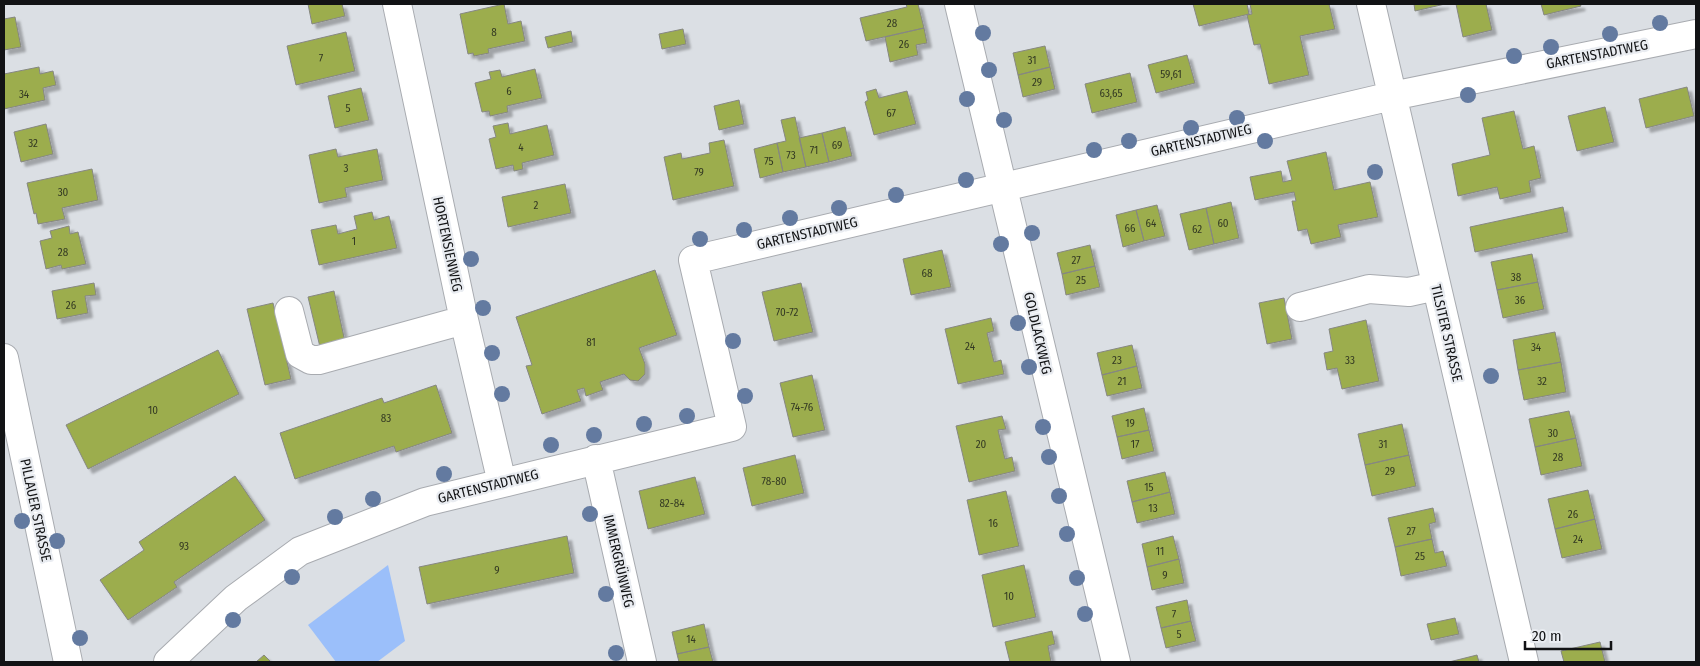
<svg xmlns="http://www.w3.org/2000/svg" width="1700" height="666" viewBox="0 0 1700 666" font-family="'Fira Sans Condensed',sans-serif">
	<style>
		.green { fill: #9bbffa }
		.building { fill: #9cad4d; stroke: #868782; filter: url(#shadow) }
		.lines { fill: none; stroke-linecap: round; stroke-linejoin: round }
		.minor-casing { stroke: #a8abb0; stroke-width: 30 }
		.minor { stroke: #fff; stroke-width: 28 }
		.tree { fill: #637aa0 }
		.labels { text-anchor: middle; stroke-width: 4.5; stroke-linejoin: round; paint-order: stroke }
		.number-label { font-size: 11px; fill: #343a23 }
		.street-label { font-size: 14px; fill: #121315; stroke: #e9ecf1 }
	</style>
	<defs>
		<filter id="shadow"><feDropShadow dx="4.5" dy="4.5" stdDeviation="1" flood-color="#0004"/></filter>
	</defs>
	<rect width="100%" height="100%" fill="#dbdfe4"/>
	<path class="green" d="M388 565 405 641 377 662H336L308 625Z"/>
	<path class="building" d="M308 4H342L345 16 312 24Z
		M504 4 508 24 521 21 525 41 488 49 489 53 474 56 473 53 468 54 460 14Z
		M906 4H918L924 28 866 41 860 18 907 7Z
		M1193 4H1247L1249 14 1199 26Z
		M1250 4H1329L1335 29 1300 36 1309 75 1269 84 1260 44 1254 45 1247 15 1252 14Z
		M1414 4H1445L1415 11Z
		M1456 4H1486L1492 30 1463 37Z
		M1541 4H1580L1581 6 1544 15Z
		M15 17 21 47 4 50V19Z
		M924 28 927 43 916 45 918 55 890 62 885 37Z
		M683 29 686 44 662 49 659 34Z
		M571 31 573 42 548 48 545 37Z
		M346 32 355 71 296 85 287 46Z
		M1045 46 1050 67 1018 75 1013 53Z
		M1187 55 1195 83 1156 93 1148 65Z
		M39 67 40 74 53 71 56 85 43 88 45 100 4 109V74Z
		M1050 67 1055 89 1023 97 1018 75Z
		M535 69 542 98 507 106 508 112 490 116 489 111 482 112 475 83 491 79 489 72 500 70 502 77Z
		M1130 73 1137 102 1092 113 1085 84Z
		M1687 87 1694 116 1646 128 1639 99Z
		M361 88 369 120 335 128 328 96Z
		M876 89 879 98 907 91 916 124 874 135 865 102 868 100 866 92Z
		M739 100 744 124 719 130 714 106Z
		M1605 107 1614 142 1577 151 1568 116Z
		M1514 111 1523 149 1534 146 1541 178 1529 181 1531 192 1500 199 1497 187 1458 196 1452 164 1490 155 1482 118Z
		M795 117 806 167 783 172 777 143 786 141 781 120Z
		M508 123 510 134 547 125 554 155 522 163 523 169 514 171 513 165 496 169 489 139 496 137 493 126Z
		M46 124 53 154 21 162 14 132Z
		M845 127 852 156 829 162 822 133Z
		M822 133 829 162 806 167 799 138Z
		M724 140 734 186 673 200 664 157 681 153 682 159 710 153 709 143Z
		M777 143 783 172 760 178 754 149Z
		M336 149 338 157 377 149 383 180 345 188 347 197 319 203 309 155Z
		M1326 152 1334 190 1370 182 1378 217 1338 225 1341 237 1311 244 1307 229 1298 231 1292 201H1296L1294 192 1255 200 1250 177 1281 171 1283 182 1292 180 1287 161Z
		M92 169 98 200 62 208 65 219 38 224 36 213 34 214 27 183Z
		M565 184 571 213 508 227 502 197Z
		M1231 202 1239 238 1214 244 1206 208Z
		M1157 205 1165 236 1144 241 1136 210Z
		M1563 207 1568 232 1475 252 1470 227Z
		M1206 208 1214 244 1189 250 1180 214Z
		M1136 210 1144 241 1123 247 1116 215Z
		M372 212 374 220 389 216 397 248 319 265 311 230 336 225 338 234 357 229 354 216Z
		M69 226 70 234 78 232 86 264 62 269 61 265 46 269 40 241 52 238 50 231Z
		M1090 245 1095 266 1062 274 1057 253Z
		M942 250 951 287 911 295 903 259Z
		M1532 254 1538 282 1497 290 1491 262Z
		M1095 266 1100 287 1066 295 1062 274Z
		M655 270 677 335 639 348 645 364V374L638 381 630 380 624 374 600 382 603 390 586 396 584 388 577 390 581 401 542 414 526 366 532 365 516 317Z
		M1538 282 1544 309 1503 318 1497 290Z
		M94 283 96 295 85 296 88 313 57 319 52 291Z
		M801 283 813 332 774 341 762 292Z
		M334 291 345 342 320 347 308 297Z
		M1284 298 1292 339 1267 344 1259 303Z
		M273 303 291 379 265 385 247 309Z
		M991 318 994 331 987 333 994 362 1001 360 1004 374 958 384 945 329Z
		M1366 320 1379 381 1342 389 1337 368 1327 370 1324 353 1333 351 1329 329Z
		M1555 332 1561 362 1518 370 1513 340Z
		M1132 345 1137 366 1102 375 1097 353Z
		M218 350 239 394 88 469 66 425Z
		M1561 362 1566 392 1524 400 1518 370Z
		M1137 366 1142 388 1107 396 1102 375Z
		M812 375 825 430 793 437 780 383Z
		M436 385 452 433 396 452 394 446 295 479 280 433 382 398 384 403Z
		M1144 408 1149 430 1117 437 1112 416Z
		M1569 411 1576 438 1535 447 1529 419Z
		M1002 416 1006 429 998 430 1005 459 1012 457 1015 471 969 482 956 426Z
		M1402 424 1409 455 1365 465 1358 434Z
		M1149 430 1154 451 1122 459 1117 437Z
		M1576 438 1582 466 1541 475 1535 447Z
		M795 455 804 493 752 506 743 468Z
		M1409 455 1416 486 1372 496 1365 465Z
		M1165 472 1170 492 1132 502 1127 481Z
		M235 476 265 520 174 582 177 587 128 620 100 580 144 550 139 542Z
		M695 477 705 514 648 529 639 491Z
		M1588 490 1595 519 1555 529 1548 499Z
		M1006 491 1019 546 979 555 967 500Z
		M1170 492 1175 514 1137 523 1132 502Z
		M1433 508 1436 522 1429 524 1432 539 1395 547 1388 518Z
		M1595 519 1602 549 1562 558 1555 529Z
		M567 536 574 573 427 604 419 567Z
		M1173 536 1179 559 1147 567 1142 544Z
		M1432 539 1435 553 1443 551 1447 566 1401 576 1395 547Z
		M1179 559 1184 583 1152 590 1147 567Z
		M1024 565 1036 617 993 627 982 575Z
		M1187 600 1191 621 1161 628 1156 607Z
		M1455 618 1459 634 1431 640 1427 624Z
		M1191 621 1196 641 1166 648 1161 628Z
		M704 624 709 647 677 654 672 632Z
		M1052 631 1055 644 1048 646 1051 662H1010L1005 642Z
		M1600 642 1605 662H1564L1561 651Z
		M709 647 713 662H679L677 654Z
		M264 655 271 662H256Z
		M1477 655 1479 662H1449Z"/>
	<g class="lines">
		<defs>
			<path id="minor" d="M397 4 464 320 502 483
				M959 4 1116 662
				M1371 4 1524 662
				M1300 307 1369 289 1409 292 1436 286
				M289 311 300 354 311 360H319L464 320
				M4 358 68 662
				M596 459 642 662
				M168 662 236 598 300 551 425 502 732 427 693 260 1392 96 1696 34"/>
		</defs>
		<use href="#minor" class="minor-casing"/>
		<use href="#minor" class="minor"/>
	</g>
	<g class="tree">
		<circle cx="1660" cy="23" r="8"/>
		<circle cx="983" cy="33" r="8"/>
		<circle cx="1610" cy="34" r="8"/>
		<circle cx="1551" cy="47" r="8"/>
		<circle cx="1514" cy="56" r="8"/>
		<circle cx="989" cy="70" r="8"/>
		<circle cx="1468" cy="95" r="8"/>
		<circle cx="967" cy="99" r="8"/>
		<circle cx="1237" cy="118" r="8"/>
		<circle cx="1004" cy="120" r="8"/>
		<circle cx="1191" cy="128" r="8"/>
		<circle cx="1129" cy="141" r="8"/>
		<circle cx="1265" cy="141" r="8"/>
		<circle cx="1094" cy="150" r="8"/>
		<circle cx="1375" cy="172" r="8"/>
		<circle cx="966" cy="180" r="8"/>
		<circle cx="896" cy="195" r="8"/>
		<circle cx="839" cy="208" r="8"/>
		<circle cx="790" cy="218" r="8"/>
		<circle cx="744" cy="230" r="8"/>
		<circle cx="1032" cy="233" r="8"/>
		<circle cx="700" cy="239" r="8"/>
		<circle cx="1001" cy="244" r="8"/>
		<circle cx="471" cy="259" r="8"/>
		<circle cx="483" cy="308" r="8"/>
		<circle cx="1018" cy="323" r="8"/>
		<circle cx="733" cy="341" r="8"/>
		<circle cx="492" cy="353" r="8"/>
		<circle cx="1029" cy="367" r="8"/>
		<circle cx="1491" cy="376" r="8"/>
		<circle cx="502" cy="394" r="8"/>
		<circle cx="745" cy="396" r="8"/>
		<circle cx="687" cy="416" r="8"/>
		<circle cx="644" cy="424" r="8"/>
		<circle cx="1043" cy="427" r="8"/>
		<circle cx="594" cy="435" r="8"/>
		<circle cx="551" cy="445" r="8"/>
		<circle cx="1049" cy="457" r="8"/>
		<circle cx="444" cy="474" r="8"/>
		<circle cx="1059" cy="496" r="8"/>
		<circle cx="373" cy="499" r="8"/>
		<circle cx="590" cy="514" r="8"/>
		<circle cx="335" cy="517" r="8"/>
		<circle cx="22" cy="521" r="8"/>
		<circle cx="1067" cy="534" r="8"/>
		<circle cx="57" cy="541" r="8"/>
		<circle cx="292" cy="577" r="8"/>
		<circle cx="1077" cy="578" r="8"/>
		<circle cx="606" cy="594" r="8"/>
		<circle cx="1085" cy="614" r="8"/>
		<circle cx="233" cy="620" r="8"/>
		<circle cx="80" cy="638" r="8"/>
		<circle cx="616" cy="653" r="8"/>
	</g>
	<g class="labels">
		<g class="number-label">
			<text x="892" y="27">28</text>
			<text x="494" y="36">8</text>
			<text x="904" y="48">26</text>
			<text x="321" y="62">7</text>
			<text x="1032" y="64">31</text>
			<text x="1171" y="78">59,61</text>
			<text x="1037" y="86">29</text>
			<text x="509" y="95">6</text>
			<text x="1111" y="97">63,65</text>
			<text x="24" y="98">34</text>
			<text x="348" y="112">5</text>
			<text x="891" y="117">67</text>
			<text x="33" y="147">32</text>
			<text x="837" y="149">69</text>
			<text x="521" y="151">4</text>
			<text x="814" y="154">71</text>
			<text x="791" y="159">73</text>
			<text x="769" y="165">75</text>
			<text x="346" y="172">3</text>
			<text x="699" y="176">79</text>
			<text x="63" y="196">30</text>
			<text x="536" y="209">2</text>
			<text x="1151" y="227">64</text>
			<text x="1223" y="227">60</text>
			<text x="1130" y="232">66</text>
			<text x="1197" y="233">62</text>
			<text x="354" y="245">1</text>
			<text x="63" y="256">28</text>
			<text x="1076" y="264">27</text>
			<text x="927" y="277">68</text>
			<text x="1516" y="281">38</text>
			<text x="1081" y="284">25</text>
			<text x="1520" y="304">36</text>
			<text x="71" y="309">26</text>
			<text x="787" y="316">70-72</text>
			<text x="591" y="346">81</text>
			<text x="970" y="350">24</text>
			<text x="1536" y="351">34</text>
			<text x="1117" y="364">23</text>
			<text x="1350" y="364">33</text>
			<text x="1122" y="385">21</text>
			<text x="1542" y="385">32</text>
			<text x="802" y="411">74-76</text>
			<text x="153" y="414">10</text>
			<text x="386" y="422">83</text>
			<text x="1130" y="427">19</text>
			<text x="1553" y="437">30</text>
			<text x="981" y="448">20</text>
			<text x="1135" y="448">17</text>
			<text x="1383" y="448">31</text>
			<text x="1558" y="461">28</text>
			<text x="1390" y="475">29</text>
			<text x="774" y="485">78-80</text>
			<text x="1149" y="491">15</text>
			<text x="672" y="507">82-84</text>
			<text x="1153" y="512">13</text>
			<text x="1573" y="518">26</text>
			<text x="993" y="527">16</text>
			<text x="1411" y="535">27</text>
			<text x="1578" y="543">24</text>
			<text x="184" y="550">93</text>
			<text x="1160" y="555">11</text>
			<text x="1420" y="560">25</text>
			<text x="497" y="574">9</text>
			<text x="1165" y="579">9</text>
			<text x="1009" y="600">10</text>
			<text x="1174" y="618">7</text>
			<text x="1179" y="638">5</text>
			<text x="691" y="643">14</text>
		</g>
		<g class="street-label">
			<text transform="translate(1597 54) rotate(-11)" y="5">GARTENSTADTWEG</text>
			<text transform="translate(1201 140) rotate(-13)" y="5">GARTENSTADTWEG</text>
			<text transform="translate(807 233) rotate(-13)" y="5">GARTENSTADTWEG</text>
			<text transform="translate(448 244) rotate(78)" y="5">HORTENSIENWEG</text>
			<text transform="translate(1038 333) rotate(77)" y="5">GOLDLACKWEG</text>
			<text transform="translate(1447 333) rotate(77)" y="5">TILSITER STRASSE</text>
			<text transform="translate(488 486) rotate(-14)" y="5">GARTENSTADTWEG</text>
			<text transform="translate(36 510) rotate(78)" y="5">PILLAUER STRASSE</text>
			<text transform="translate(619 561) rotate(77)" y="5">IMMERGRÜNWEG</text>
		</g>
	</g>
	<rect width="1700" height="666" fill="none" stroke="#121315" stroke-width="10"/>
	<path d="M1525 641v8h86v-8" fill="none" stroke="#121315" stroke-width="2.5"/>
	<text x="1532" y="641" font-size="15" fill="#121315" stroke="#e9ecf1" stroke-width="4" paint-order="stroke">20 m</text>
</svg>
